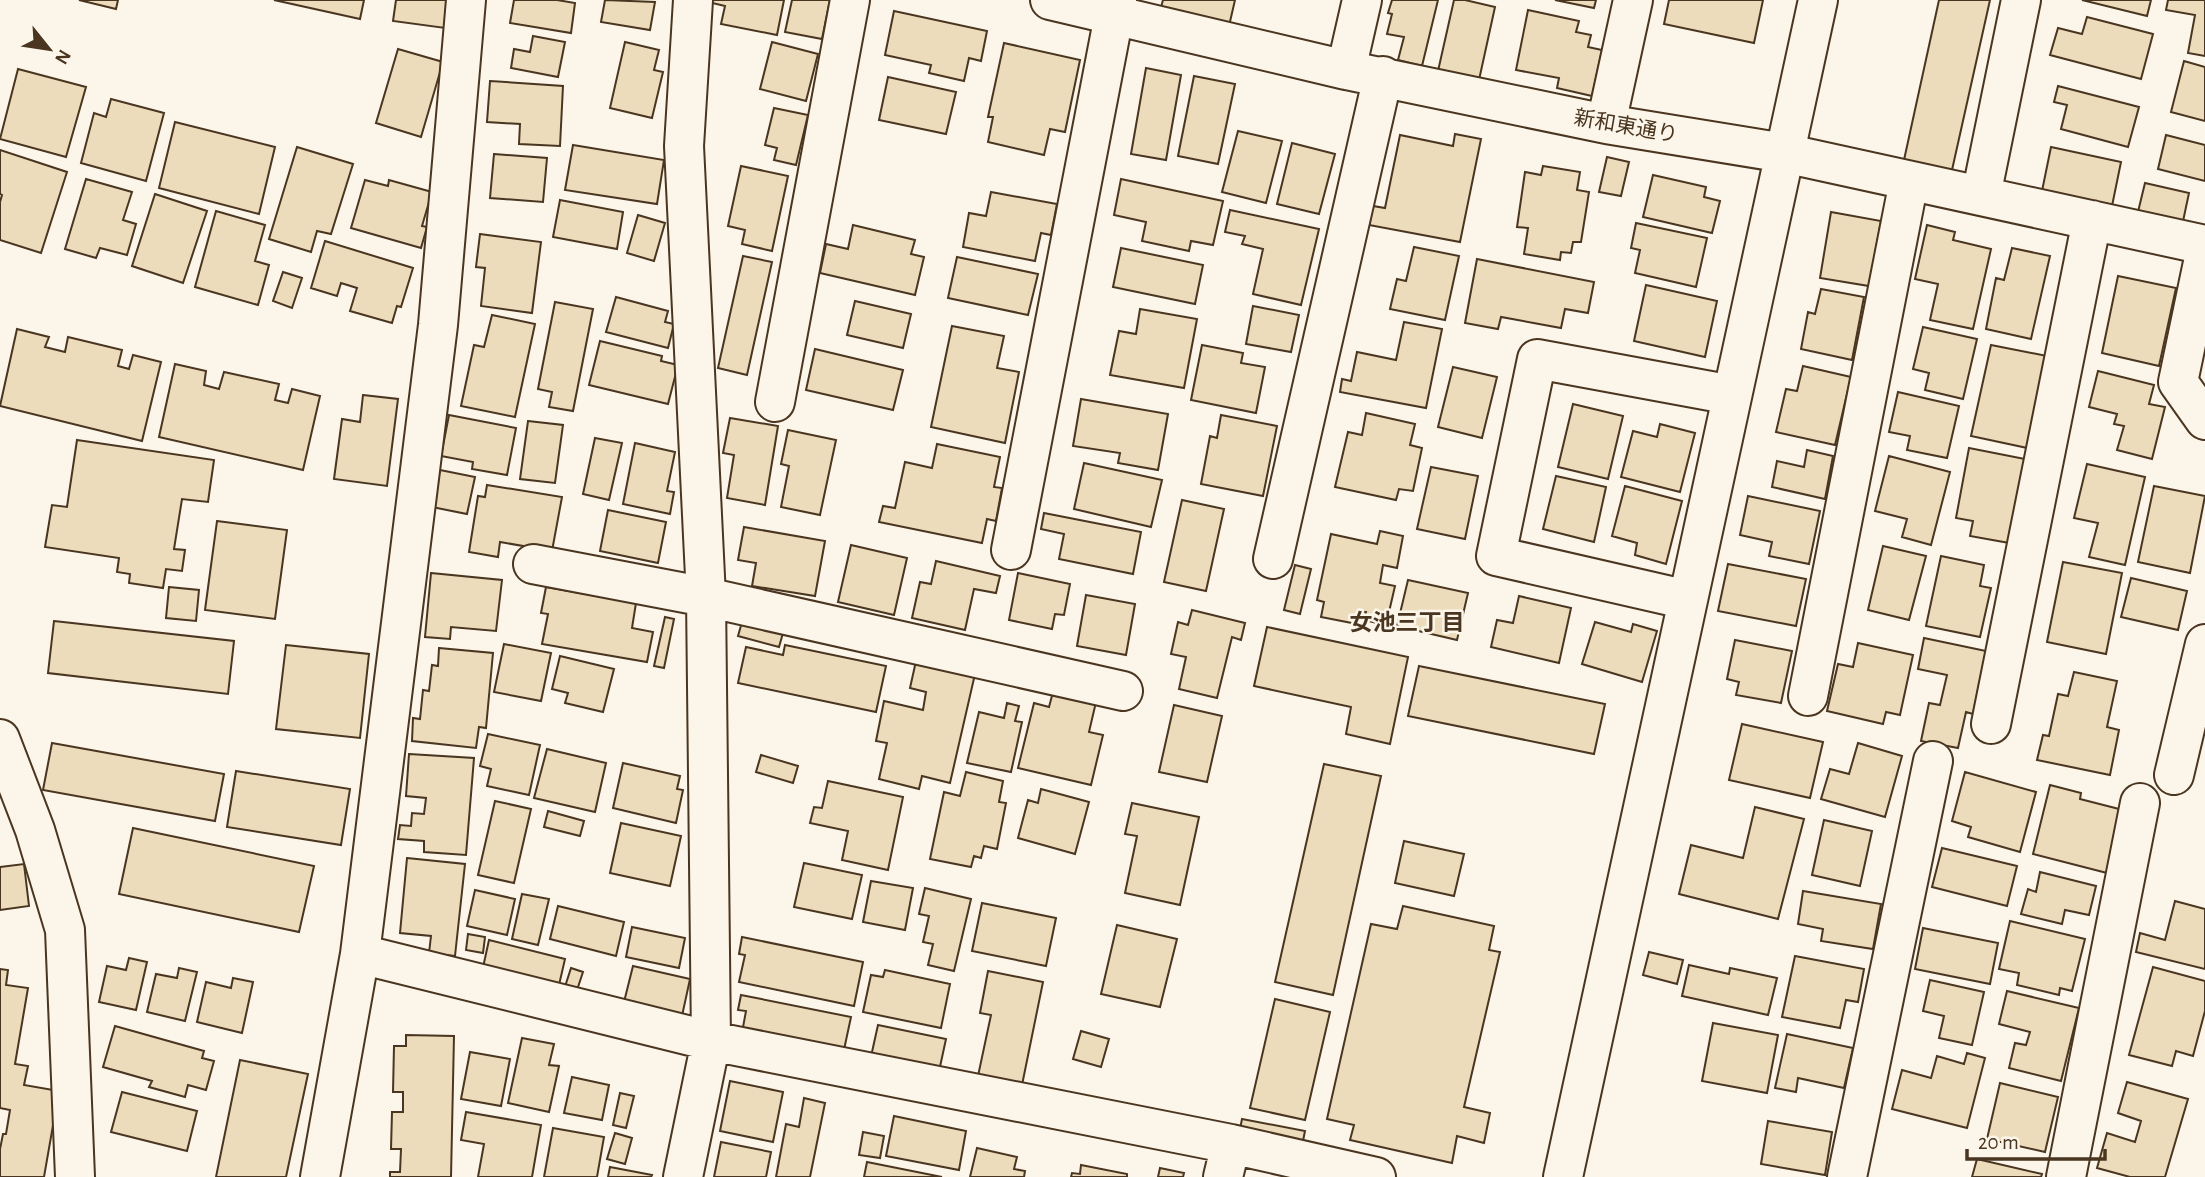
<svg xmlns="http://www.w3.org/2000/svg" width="2205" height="1177" viewBox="0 0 2205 1177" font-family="'Alegreya Sans','Noto Sans JP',sans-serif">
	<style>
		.building { fill: #ecdcbc; stroke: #4a3520; stroke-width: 2 }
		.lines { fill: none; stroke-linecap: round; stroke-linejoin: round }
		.minor-casing { stroke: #4a3520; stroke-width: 42 }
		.minor { stroke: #fbf6e9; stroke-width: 38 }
		.labels { text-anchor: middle; stroke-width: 5; stroke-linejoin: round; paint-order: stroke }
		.street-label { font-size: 21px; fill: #4a3520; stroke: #fbf6e9 }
		.neighbourhood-label { font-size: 23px; font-weight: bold; fill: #4a3520; stroke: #fbf6e9 }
	</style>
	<rect width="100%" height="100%" fill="#fbf6e9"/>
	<path class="building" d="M79 0H118L116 9Z
		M274 0H364L360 19Z
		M396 0H449L445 28 393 21Z
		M514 0H557L575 3 571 33 510 23Z
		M605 0 655 2 650 30 601 22Z
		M708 0H784L777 35 721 24 725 6 708 2Z
		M792 0H830L822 39 785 32Z
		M1163 0H1235L1229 26 1160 11Z
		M1392 0H1438L1422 66 1398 60 1404 37 1387 34 1392 14 1388 13Z
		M1454 0H1465L1495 7 1479 80 1438 71Z
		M1555 0H1596L1594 8Z
		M1669 0H1763L1754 43 1664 24Z
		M1939 0H1990L1952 170 1904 160Z
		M2082 0H2151L2147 16Z
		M2168 0H2205V56L2188 53 2195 15 2166 10Z
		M1528 10 1579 21 1576 32 1591 35 1588 47 1602 50 1592 96 1557 88 1559 78 1516 70Z
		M894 11 987 31 981 61 969 58 964 81 929 73 931 65 885 55Z
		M2087 17 2153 34 2141 79 2050 55 2058 28 2082 34Z
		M533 36 565 42 558 77 511 68 514 49 530 52Z
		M625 42 659 50 654 70 663 72 652 118 610 108Z
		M772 42 818 54 806 101 760 89Z
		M1004 43 1080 60 1065 132 1050 129 1044 155 988 142 993 117H988Z
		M398 49 443 62 421 137 376 123Z
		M2184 61 2205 67V121L2171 112Z
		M1146 68 1181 75 1166 160 1131 154Z
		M18 69 86 87 66 157 0 139Z
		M1194 76 1235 84 1218 164 1178 156Z
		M888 77 956 92 946 134 879 120Z
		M490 81 563 86 560 146 519 144 520 124 487 122Z
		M2058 86 2139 107 2128 147 2061 129 2067 105 2054 102Z
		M111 99 164 113 146 181 81 163 94 113 106 117Z
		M774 108 808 115 796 165 774 160 777 148 765 145Z
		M175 122 275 147 259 214 159 188Z
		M1238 131 1282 141 1266 203 1222 192Z
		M1455 134 1481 139 1460 242 1369 225 1373 206 1385 208 1400 135 1453 146Z
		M2166 135 2205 145V181L2158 169Z
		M1292 143 1335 154 1319 214 1277 204Z
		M573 145 664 160 657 204 565 190Z
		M297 147 353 164 331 234 317 231 311 252 269 239Z
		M2051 147 2121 162 2112 206 2042 191Z
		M0 150 67 172 41 253 0 240V202L2 195 0 194Z
		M494 154 547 158 543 202 490 198Z
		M1607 157 1629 162 1621 196 1599 192Z
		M741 166 788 176 772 251 742 244 745 230 728 226Z
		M1543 166 1580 172 1577 190 1589 192 1581 242H1573L1571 253 1561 252 1560 260 1524 254 1528 228 1517 227 1525 172 1541 175Z
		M1653 175 1706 187 1704 197 1720 201 1712 233 1643 217Z
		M86 179 132 192 123 220 136 224 127 255 100 248 96 258 65 249Z
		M1121 179 1223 201 1213 245 1191 241 1189 251 1142 241 1146 222 1114 215Z
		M365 180 388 186 389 180 432 192 422 226 427 227 421 248 351 228Z
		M2145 183 2189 193 2182 226 2137 216Z
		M991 192 1057 204 1051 235 1041 233 1035 261 963 247 969 213 986 216Z
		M155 194 207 211 183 283 132 266Z
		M560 200 623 212 617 249 553 237Z
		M1230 210 1319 229 1301 305 1253 294 1263 249 1242 244 1245 236 1225 232Z
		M216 211 265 225 255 261 269 265 258 305 195 287Z
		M1831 212 1881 221 1869 286 1820 278Z
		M638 215 665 223 654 261 627 253Z
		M1636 223 1707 238 1696 287 1635 273 1640 250 1631 248Z
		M853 225 915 240 911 254 924 257 915 295 820 273 826 244 848 249Z
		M1927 225 1955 232 1953 240 1991 249 1973 329 1930 320 1938 284 1915 279Z
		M480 234 541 242 532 313 481 306 485 268 476 267Z
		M325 241 413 268 401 307 397 306 392 323 350 311 357 288 341 283 337 296 311 288Z
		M1414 247 1459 256 1445 320 1390 309 1397 279 1406 281Z
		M1121 248 1203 265 1195 304 1113 287Z
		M2012 248 2050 256 2031 339 1986 329 1996 278 2004 280Z
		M743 256 772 262 747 375 718 368Z
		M957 257 1038 274 1028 315 948 298Z
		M1477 259 1594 282 1588 313 1565 309 1561 328 1501 317 1498 329 1465 323Z
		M283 272 302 278 292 308 273 301Z
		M2118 276 2176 288 2159 366 2102 353Z
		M1646 285 1717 301 1705 357 1634 341Z
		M1821 289 1864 297 1852 360 1801 349 1808 312 1815 314Z
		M616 297 668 311 665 322 674 324 668 348 606 332Z
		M855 301 911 314 903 348 847 335Z
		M555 302 593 309 573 411 549 407 552 392 538 389Z
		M1253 306 1299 315 1291 352 1246 344Z
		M1140 309 1197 319 1184 388 1110 375 1119 331 1136 334Z
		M492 315 535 324 515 417 461 406 474 345 484 347Z
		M1404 322 1442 329 1426 408 1340 392 1342 379 1351 381 1357 352 1396 360Z
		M952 326 1004 336 997 368 1019 372 1005 443 931 427Z
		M1923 327 1977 339 1963 399 1925 390 1929 373 1913 369Z
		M17 329 49 337 45 347 65 352 68 337 122 350 118 366 129 369 133 355 161 362 142 441 0 406Z
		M600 341 662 356 661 361 678 365 668 404 589 385Z
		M1202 345 1243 353 1241 363 1265 367 1256 413 1191 400Z
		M1991 345 2052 357 2032 449 1971 436Z
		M815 349 903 370 893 410 806 390Z
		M175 364 206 371 204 385 219 389 224 372 279 384 275 400 288 403 292 389 320 396 303 470 159 437Z
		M1803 366 1851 377 1835 445 1776 432 1786 389 1797 391Z
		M1453 367 1497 377 1482 438 1438 427Z
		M2098 371 2154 385 2149 404 2165 407 2152 459 2117 450 2124 426 2114 424 2117 414 2089 407Z
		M1898 392 1959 406 1947 458 1907 450 1910 436 1889 432Z
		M363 395 398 399 387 486 334 479 342 419 360 422Z
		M1081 399 1168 414 1158 470 1118 463 1120 453 1073 446Z
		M1573 404 1623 416 1608 479 1558 467Z
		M1366 413 1415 424 1410 445 1422 448 1413 491 1399 489 1396 500 1335 487 1348 432 1362 435Z
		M449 415 516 428 507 475 472 469 473 462 441 456Z
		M1221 415 1277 426 1263 496 1201 484 1210 436 1217 438Z
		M730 418 778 426 765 505 727 498 734 455 723 453Z
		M528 421 563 425 555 483 520 479Z
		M1660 424 1695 433 1680 492 1621 477 1633 431 1657 437Z
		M788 430 836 440 820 515 781 507 789 466 781 464Z
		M595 438 622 443 609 500 583 494Z
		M77 440 214 460 208 502 182 499 174 549 185 550 182 571 166 569 163 588 129 583 130 574 117 572 119 558 45 547 52 505 67 507Z
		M635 443 675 452 667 491 674 492 670 514 623 504Z
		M937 444 1000 457 994 487 1002 488 996 521 987 519 982 543 879 522 883 506 895 508 905 462 932 468Z
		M1969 448 2030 460 2015 544 1970 536 1973 521 1956 518Z
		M1807 450 1833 456 1825 499 1772 487 1777 461 1804 467Z
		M1889 456 1950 472 1931 545 1902 537 1907 519 1875 511Z
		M1084 463 1162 480 1151 527 1074 509Z
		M2087 464 2145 477 2125 565 2089 557 2098 523 2074 518Z
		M1431 467 1478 476 1465 539 1417 529Z
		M440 470 475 477 467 514 432 507Z
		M1556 476 1606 487 1594 542 1543 529Z
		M487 485 562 497 552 551 500 542 498 557 469 552 478 496 485 497Z
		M1625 486 1682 501 1666 564 1635 555 1637 543 1612 536Z
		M2154 486 2205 496 2190 573 2138 562Z
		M1748 496 1820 511 1809 564 1769 556 1772 542 1740 535Z
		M1182 500 1224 509 1206 591 1164 582Z
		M608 510 666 522 658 563 600 551Z
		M1044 513 1141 532 1133 574 1059 559 1064 534 1041 529Z
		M217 521 287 530 275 619 205 610Z
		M744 527 825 541 815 596 752 586 756 563 738 560Z
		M1380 531 1403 536 1397 568 1383 565 1380 583 1395 586 1386 625 1364 620 1366 612 1359 611 1357 624 1321 617 1324 602 1317 600 1331 534 1377 544Z
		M851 545 907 558 894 615 838 602Z
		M1883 546 1926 556 1909 620 1868 610Z
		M1941 556 1984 565 1980 586 1991 588 1980 637 1926 626Z
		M936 561 1000 576 996 593 974 589 965 630 912 618 920 582 931 584Z
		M2063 562 2122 573 2106 654 2047 642Z
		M1728 564 1806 579 1796 626 1718 611Z
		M1295 565 1311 569 1300 614 1284 610Z
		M431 573 502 580 496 631 451 627 450 639 425 637Z
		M1018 573 1070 584 1064 615 1055 614 1052 629 1009 620Z
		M2131 578 2187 591 2178 630 2121 617Z
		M1408 580 1468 593 1457 640 1397 626Z
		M169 587 199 590 196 621 166 618Z
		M546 587 636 603 632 628 653 632 647 662 542 644 548 614 541 613Z
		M1086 595 1135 604 1126 655 1077 646Z
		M1519 596 1571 608 1559 663 1491 647 1497 620 1513 623Z
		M1192 610 1245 623 1241 640 1232 637 1217 698 1179 689 1186 657 1171 654 1178 622 1188 625Z
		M665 617 674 619 664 668 654 666Z
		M54 621 234 641 228 694 48 673Z
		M742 622 783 633 779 647 738 636Z
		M1595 622 1631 632 1633 624 1657 631 1642 682 1582 664Z
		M1267 627 1408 657 1390 744 1346 734 1351 707 1254 686Z
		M1924 638 1986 651 1973 714 1966 712 1958 748 1921 741 1929 703 1940 705 1947 675 1918 669Z
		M1735 640 1792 651 1781 703 1736 695 1739 682 1727 679Z
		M1858 643 1913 655 1900 715 1886 712 1883 724 1827 711 1838 664 1853 667Z
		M504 644 551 653 541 701 494 692Z
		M286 645 369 654 360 738 276 729Z
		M785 645 886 666 876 712 738 683 746 647 783 655Z
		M439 648 493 653 486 728 479 727 476 748 412 741 413 718 420 719 423 690 429 691 432 665 438 666Z
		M560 656 614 669 603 712 565 703 568 693 552 689Z
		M916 661 975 674 950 783 922 776 919 789 879 779 887 743 876 741 884 701 923 710 926 692 910 688Z
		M1419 666 1605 704 1594 754 1408 716Z
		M2074 672 2117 681 2107 727 2119 730 2110 775 2037 760 2043 735 2049 736 2058 694 2068 696Z
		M1053 692 1096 702 1089 732 1103 735 1091 785 1018 768 1034 703 1049 707Z
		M1007 703 1019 706 1015 721 1022 722 1011 772 967 763 979 712 1004 718Z
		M1174 705 1222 716 1207 782 1159 772Z
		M1742 724 1823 742 1810 798 1729 780Z
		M488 734 540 745 529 795 487 786 491 769 480 766Z
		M52 743 224 774 215 821 43 790Z
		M1858 743 1902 756 1885 817 1821 799 1830 769 1849 774Z
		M547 749 606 763 595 812 534 798Z
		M409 754 474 758 466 855 424 852V841L398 839 400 825 411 826 412 813 424 814 426 798 406 796Z
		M761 755 798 766 793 783 756 772Z
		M623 763 680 776 677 789 683 790 676 823 613 808Z
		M1324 764 1381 776 1333 995 1275 982Z
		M236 771 350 789 341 845 227 827Z
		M966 772 1003 781 999 802 1006 803 997 849 984 846 981 858 974 856 971 867 930 859 944 792 960 796Z
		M1965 772 2036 792 2020 852 1968 837 1971 827 1952 821Z
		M828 781 903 797 888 870 842 860 848 831 810 823 814 807 822 808Z
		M2050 785 2081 793 2080 799 2123 810 2107 873 2033 854Z
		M1041 789 1089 802 1075 854 1018 838 1028 800 1038 803Z
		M495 801 531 809 514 883 478 875Z
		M1132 803 1199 817 1180 905 1125 893 1137 836 1125 834Z
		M1755 807 1804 819 1778 919 1679 894 1691 845 1743 858Z
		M548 811 584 821 580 836 544 827Z
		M1824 820 1872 831 1860 886 1812 875Z
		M621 823 681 836 670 886 610 873Z
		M133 828 314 866 299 932 119 894Z
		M1404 841 1464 854 1454 896 1395 883Z
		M1942 848 2017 866 2007 906 1932 887Z
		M407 858 465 864 455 956 429 953 431 936 400 933Z
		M804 863 862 875 852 919 794 907Z
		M24 864 29 906 0 910V867Z
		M2040 872 2096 886 2089 915 2065 910 2062 924 2021 914 2028 889 2036 892Z
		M871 881 913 888 905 930 863 922Z
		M925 888 971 899 954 971 928 965 933 944 923 942 929 916 919 914Z
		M475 890 515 899 507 935 467 926Z
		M1803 891 1881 904 1873 949 1821 941 1823 929 1798 924Z
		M522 894 549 899 538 945 512 939Z
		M2175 901 2205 909V969L2136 952 2140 933 2165 940Z
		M982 903 1056 918 1046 966 972 951Z
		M558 906 624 922 616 956 550 939Z
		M1403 906 1494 926 1489 950 1500 952 1464 1107 1490 1113 1484 1143 1457 1136 1452 1163 1350 1140 1354 1125 1327 1119 1371 924 1397 929Z
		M2010 921 2085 939 2072 991 2060 988 2059 995 2017 985 2019 973 1999 969Z
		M1117 925 1177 939 1160 1007 1101 994Z
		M632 927 685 938 679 968 626 957Z
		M1923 928 1998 943 1990 984 1915 969Z
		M468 934 485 937 483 953 466 950Z
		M742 937 863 962 854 1006 739 982 745 955 739 954Z
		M489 940 565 959 556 998 480 981Z
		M1649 952 1683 960 1677 984 1643 975Z
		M1795 956 1864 969 1858 1002 1846 1000 1840 1028 1782 1017Z
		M129 958 147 962 136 1010 99 1002 107 966 126 970Z
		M1689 965 1729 974 1730 968 1777 978 1768 1015 1682 996Z
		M633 966 690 979 682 1016 624 1002Z
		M2153 967 2205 981V1011L2193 1056 2176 1051 2172 1066 2129 1055Z
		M179 968 197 972 185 1021 147 1012 156 974 177 978Z
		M571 968 583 972 574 999 562 996Z
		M0 969 8 970 6 985 28 988 15 1064 28 1066 24 1085 59 1091 44 1177H0V1149L3 1134H6L10 1110 0 1108Z
		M885 970 950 984 941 1028 863 1012 871 975 883 977Z
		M988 971 1043 982 1022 1085 978 1076 991 1015 980 1013Z
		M233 978 253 982 242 1033 197 1022 206 982 231 988Z
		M1930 980 1984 992 1972 1045 1939 1038 1944 1016 1923 1011Z
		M2007 991 2079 1008 2061 1081 2009 1068 2015 1043 2026 1045 2030 1032 1999 1024Z
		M741 995 851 1017 842 1059 741 1038 746 1011 738 1010Z
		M1275 999 1330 1012 1305 1120 1250 1108Z
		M1713 1023 1778 1035 1767 1093 1702 1081Z
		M878 1025 946 1039 938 1076 870 1061Z
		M115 1026 204 1051 202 1058 214 1061 206 1090 188 1085 185 1097 149 1087 152 1081 103 1067Z
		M1081 1031 1109 1039 1101 1067 1073 1059Z
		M1787 1034 1853 1048 1844 1088 1798 1078 1796 1092 1775 1088Z
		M406 1035 454 1036 451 1177H390V1172H400L401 1149H391L392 1112H403V1092H393L394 1046H406Z
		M522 1038 554 1044 549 1065 559 1066 549 1112 508 1103Z
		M470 1052 510 1059 501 1106 461 1099Z
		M1967 1053 1985 1058 1967 1128 1892 1109 1902 1070 1931 1078 1937 1056 1964 1064Z
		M240 1060 308 1074 286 1177H216Z
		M572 1077 609 1085 602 1120 564 1113Z
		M730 1081 783 1092 773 1142 720 1131Z
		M2127 1082 2188 1099 2165 1177H2130L2097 1168 2107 1133 2135 1142 2141 1121 2118 1113Z
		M2000 1083 2058 1097 2045 1152 1987 1139Z
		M122 1092 197 1111 187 1151 111 1132Z
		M620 1093 634 1096 626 1128 613 1125Z
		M804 1098 825 1103 810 1177H776L786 1124 799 1127Z
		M466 1112 541 1125 532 1177H478L484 1144 461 1140Z
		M894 1116 966 1131 959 1170 886 1156Z
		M1242 1119 1305 1131 1302 1146 1239 1134Z
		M1768 1121 1832 1132 1825 1175 1761 1164Z
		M553 1128 604 1137 597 1177H544Z
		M863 1132 884 1136 880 1158 859 1155Z
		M615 1133 632 1138 625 1164 607 1159Z
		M721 1142 771 1152 766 1177H714Z
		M977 1148 1017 1157 1014 1169 1025 1171 1024 1177H970Z
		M1977 1159 2042 1174 2041 1177H1972Z
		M867 1162 942 1177H864Z
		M1081 1165 1127 1174V1177H1071L1072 1173 1080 1174Z
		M610 1167 652 1175 651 1177H608Z
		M1160 1168 1184 1173 1183 1177H1158Z"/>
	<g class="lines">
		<defs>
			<path id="minor" d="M1050 0 1346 70 1606 124 1784 153 2205 245
				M1346 70 1362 0
				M1606 124 1633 0
				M1981 196 2021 0
				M2205 253 2178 382 2205 420
				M775 402 850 0
				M1011 550 1117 0
				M1273 559 1383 76
				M533 564 706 597 1123 691
				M1688 600 1496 556 1537 359 1732 395
				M1808 696 1909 181
				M1991 724 2092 220
				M0 739 35 830 65 930 75 1177
				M2174 775 2205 644
				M360 954 711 1041 1231 1144 1376 1177
				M320 1177 360 954 438 325 466 0
				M683 1177 711 1041 706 597 684 146 693 0
				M1223 1177 1231 1144
				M1563 1177 1818 0
				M1847 1177 1933 761
				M2066 1177 2140 803"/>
		</defs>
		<use href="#minor" class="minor-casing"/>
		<use href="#minor" class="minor"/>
	</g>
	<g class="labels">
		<g class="street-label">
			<text transform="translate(1626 126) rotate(10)" y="7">新和東通り</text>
		</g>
		<g class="neighbourhood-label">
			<text x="1407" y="630">女池三丁目</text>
		</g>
	</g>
	<g transform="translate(49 49) rotate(120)" stroke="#fbf6e9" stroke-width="5" paint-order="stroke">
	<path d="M0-5L12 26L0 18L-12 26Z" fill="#4a3520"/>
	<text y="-10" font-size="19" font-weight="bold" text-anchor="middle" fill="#4a3520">N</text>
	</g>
	<path d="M1967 1149v10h138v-10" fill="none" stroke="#4a3520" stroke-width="3.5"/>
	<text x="1978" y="1149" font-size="21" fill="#4a3520" stroke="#fbf6e9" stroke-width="5" paint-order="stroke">20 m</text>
</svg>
